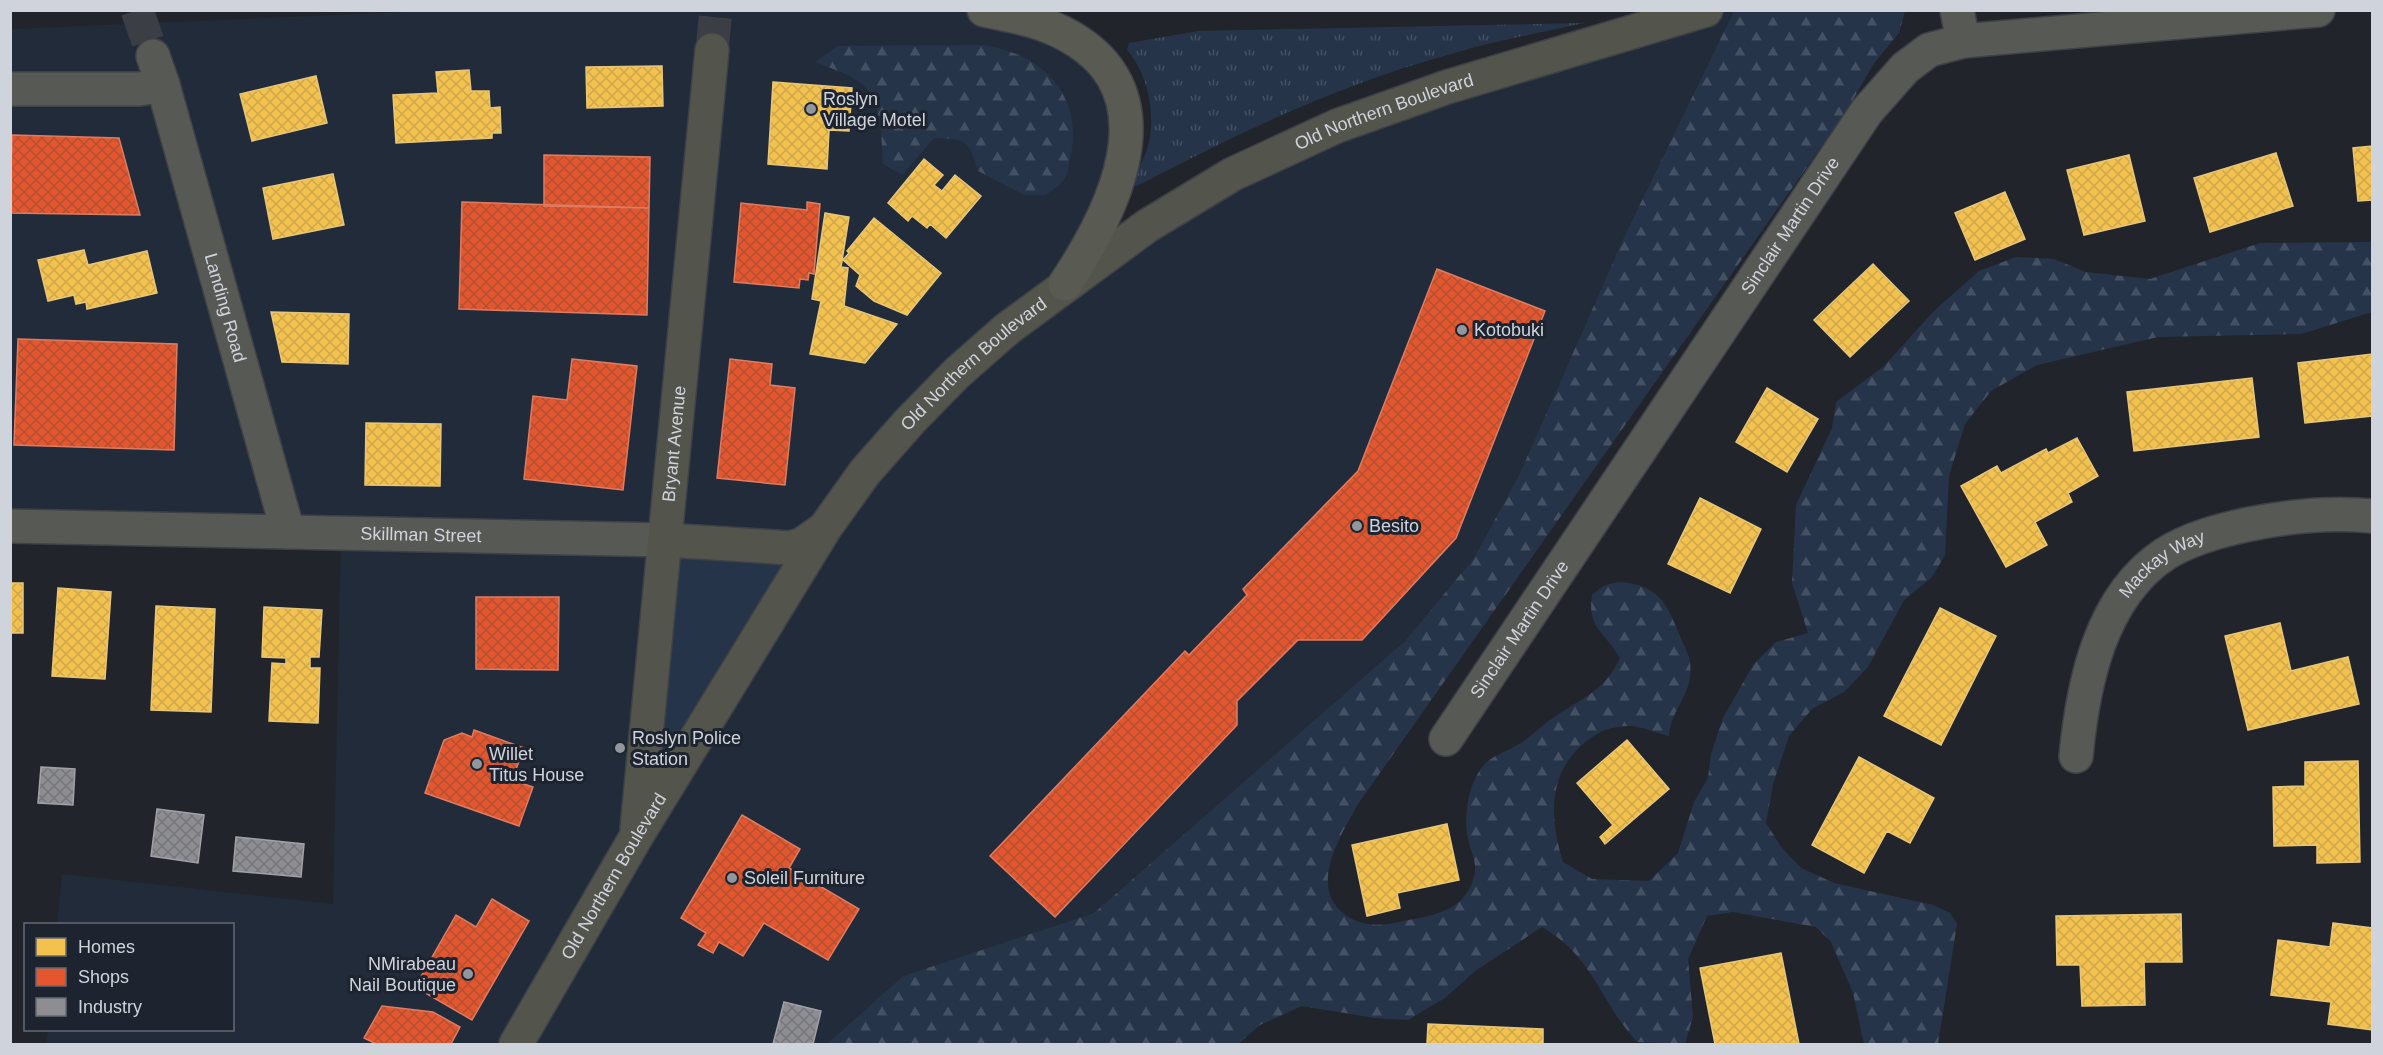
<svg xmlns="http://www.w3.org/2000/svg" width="2383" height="1055" viewBox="0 0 2383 1055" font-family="Arial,sans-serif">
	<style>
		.built { fill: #222b3a }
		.grass { fill: url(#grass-tufts) }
		.forest { fill: url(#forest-firs) }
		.park { fill: #263449 }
		.homes { fill: url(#homes-cross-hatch); stroke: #e8c678; stroke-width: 1.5 }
		.shops { fill: url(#shops-cross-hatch); stroke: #de7c62; stroke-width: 1.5 }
		.industry { fill: url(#industry-cross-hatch); stroke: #a1a2a8; stroke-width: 1.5 }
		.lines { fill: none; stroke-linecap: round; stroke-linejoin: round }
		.street-tunnel { stroke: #3b3f45; stroke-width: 33; stroke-dasharray: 33 16; stroke-linecap: butt }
		.secondary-tunnel { stroke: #3b3f45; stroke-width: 33; stroke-dasharray: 33 16; stroke-linecap: butt }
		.street-casing { stroke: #3e4146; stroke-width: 36 }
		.secondary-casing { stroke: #3e4146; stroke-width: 36 }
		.primary-casing { stroke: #3e4146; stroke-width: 36 }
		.street { stroke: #575955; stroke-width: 33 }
		.secondary { stroke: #53554d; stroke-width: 33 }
		.primary { stroke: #595b53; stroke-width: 33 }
		.poi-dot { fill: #92969d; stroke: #1d242f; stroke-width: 2 }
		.labels { text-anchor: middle; stroke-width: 6; stroke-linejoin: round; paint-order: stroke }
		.poi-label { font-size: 18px; fill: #cfd3db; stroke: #1d242f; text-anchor: start }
		.street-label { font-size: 18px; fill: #cfd3db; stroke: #1d242f }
	</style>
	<defs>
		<pattern id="grass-tufts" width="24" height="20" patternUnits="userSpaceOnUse" patternTransform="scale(1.5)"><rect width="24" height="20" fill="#263449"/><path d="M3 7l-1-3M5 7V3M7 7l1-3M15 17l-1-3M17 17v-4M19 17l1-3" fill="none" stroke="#445063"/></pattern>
		<pattern id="forest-firs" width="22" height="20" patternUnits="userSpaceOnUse" patternTransform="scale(1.5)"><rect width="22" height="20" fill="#263449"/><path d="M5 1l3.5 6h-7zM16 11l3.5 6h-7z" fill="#445063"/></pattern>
		<pattern id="homes-cross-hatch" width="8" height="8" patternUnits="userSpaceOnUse" patternTransform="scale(1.5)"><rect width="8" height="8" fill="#f2c14e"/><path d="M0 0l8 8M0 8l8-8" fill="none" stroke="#cea74c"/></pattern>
		<pattern id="shops-cross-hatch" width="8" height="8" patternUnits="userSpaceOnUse" patternTransform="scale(1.5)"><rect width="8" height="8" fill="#e4572e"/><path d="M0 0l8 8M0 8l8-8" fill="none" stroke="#b25034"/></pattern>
		<pattern id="industry-cross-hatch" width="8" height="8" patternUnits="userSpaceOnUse" patternTransform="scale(1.5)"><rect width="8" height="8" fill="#8d8d92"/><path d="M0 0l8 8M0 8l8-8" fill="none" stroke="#75767a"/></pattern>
	</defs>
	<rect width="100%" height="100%" fill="#21252b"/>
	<path class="built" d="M452 10H984L1049 26 1127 113 1083 258 1233 174 1706 11H1734L1625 235 1520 473 1474 558 1405 641 1094 913 903 976 827 1044H46L48 1030H232V924H57L62 874 333 904 341 536 11 527 10 29Z"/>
	<path class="grass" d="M1584 23C1539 33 1494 41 1451 54 1340 84 1238 133 1137 186L1132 185C1133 175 1141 165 1145 155 1158 123 1150 76 1127 50L1129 43 1198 31Z"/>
	<path class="forest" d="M1734 11H1905L1899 33 1874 63 1847 110 1358 804C1341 835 1308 886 1344 914 1363 928 1381 926 1404 921 1423 917 1443 915 1459 902 1467 895 1475 881 1475 870 1476 860 1470 849 1468 839 1464 820 1467 794 1476 777 1485 758 1497 756 1514 747 1527 740 1538 729 1550 720 1579 699 1604 693 1620 658 1604 631 1587 628 1592 595 1606 583 1615 580 1634 584 1663 591 1669 610 1680 636 1683 644 1689 654 1690 662 1694 695 1671 707 1669 736 1656 733 1641 726 1629 726 1610 726 1597 732 1583 744 1547 775 1550 820 1563 862L1592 879 1649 881 1678 853 1694 802 1708 778 1711 754 1723 718 1753 665 1776 642 1808 633 1792 583 1796 505 1832 428 1836 402 1883 367 1934 311 1979 271 2016 257 2054 259 2086 272 2150 279 2260 243 2372 242V312L2301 334 2158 337 2037 365 1991 391 1965 424 1949 476 1945 555 1932 577 1904 600 1868 667 1844 692 1812 709 1789 736 1773 784 1766 823 1782 848 1801 868 1834 883 1933 905 1950 913 1957 924 1938 1044H1864L1853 993 1831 942 1816 927 1733 912 1707 916 1688 959 1693 1017 1685 1044 1637 1042C1600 1002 1594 957 1542 927L1475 971 1445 998 1408 1020 1375 1018 1302 1006 1260 1025 1238 1044H827L903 976 1094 913 1405 641 1474 558 1520 473 1625 235Z
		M982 45C1039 52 1083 93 1071 154 1069 160 1069 170 1066 176 1063 183 1052 190 1046 195H1024L978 171C968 139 967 139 934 138L902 175 883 164C881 138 883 103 862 84 851 74 829 68 815 62L838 46Z"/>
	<path class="park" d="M665 540 803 544 636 837Z"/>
	<path class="homes" d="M662 66 663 106 587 108 586 67Z
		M469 70 471 91H489L490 108 500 107 501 133H492V138L396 143 393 95 438 93 436 72Z
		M316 76 327 123 252 141 240 94Z
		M773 82 852 88 849 131 829 130 827 169 768 164Z
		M2372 146V200L2358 201 2353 148Z
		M2276 153 2293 206 2210 232 2194 178Z
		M2129 155 2145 221 2084 235 2067 170Z
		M924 159 943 175 934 185 942 191 955 175 981 196 946 238 930 224 927 228 912 216 908 221 888 203Z
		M333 174 344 225 273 239 263 188Z
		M2005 192 2025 239 1975 260 1955 213Z
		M825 213 849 217 841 267 848 268 844 306 897 324 865 363 810 354 821 301 812 299Z
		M874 218 941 273 907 315 874 301 856 286 860 275 843 260 849 253 847 251Z
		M84 250 88 265 147 251 157 293 87 309 86 302 76 304 74 295 48 301 38 260Z
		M1873 264 1909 301 1850 357 1814 320Z
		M271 312 349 314 348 364 282 362Z
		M2372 354V416L2305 423 2298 363Z
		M2252 378 2259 437 2134 451 2127 392Z
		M1767 388 1818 419 1787 472 1736 442Z
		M366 423 441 424 440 486 365 485Z
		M2077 438 2098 476 2068 493 2072 502 2035 522 2047 545 2006 567 1961 486 1997 466 2001 473 2046 449 2048 453Z
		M1700 498 1761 529 1730 593 1668 564Z
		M10 583H23V633H10Z
		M58 588 111 592 105 679 52 676Z
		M156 606 215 609 211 712 151 710Z
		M264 607 322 610 319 657H310V668H320L318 723 269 721 272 663 286 664V658L262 657Z
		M1940 608 1996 636 1941 745 1884 716Z
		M2280 623 2291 671 2348 657 2359 704 2248 730 2225 636Z
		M1627 740 1669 789 1605 844 1600 837 1613 825 1577 783Z
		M1859 757 1934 798 1910 843 1887 831 1864 873 1812 845Z
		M2358 761 2360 862 2317 863V845L2274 846 2273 787 2305 786V762Z
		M1447 824 1459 880 1397 893 1400 908 1367 916 1352 845Z
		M2181 914 2182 962H2144L2145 1005 2082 1006 2080 965H2057L2056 916Z
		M2333 923 2372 928V1030L2328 1024 2331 1002 2271 995 2278 940 2330 947Z
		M1781 953 1799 1044H1715L1700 968Z
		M1428 1024 1543 1029V1044H1427Z"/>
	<path class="shops" d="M12 135 119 138 140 215 10 213Z
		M544 155 650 157 649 208 544 206Z
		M462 202 649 208 647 315 459 309Z
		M807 202 820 204 814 274 809 273 808 280 800 279 799 288 734 282 741 203 807 210Z
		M1437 269 1545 311 1456 538 1362 640H1298L1237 701V725L1055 917 990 856 1185 651 1189 655 1247 595 1243 589 1358 471Z
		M18 339 177 344 174 450 14 445Z
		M572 359 637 366 623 490 524 479 533 396 567 400Z
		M730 359 772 364 770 385 795 388 785 485 717 478Z
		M476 597H559L558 670 476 669Z
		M474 730 524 748 512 780 533 787 519 826 425 793 444 740 462 733 472 737Z
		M742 815 800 849 789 868 859 909 828 960 764 923 743 956 719 942 713 953 698 945 706 933 681 918Z
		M492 899 529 921 472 1020 415 987 456 915 476 927Z
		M382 1006 433 1012 460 1027 451 1044H376L364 1038Z"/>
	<path class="industry" d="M41 767 75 769 73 805 38 803Z
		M157 809 204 815 198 863 151 856Z
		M236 837 304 844 301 877 233 871Z
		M784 1002 821 1011 813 1044H773Z"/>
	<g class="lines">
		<path class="street-tunnel" d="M137 10 153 56"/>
		<path class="secondary-tunnel" d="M712 50 716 10"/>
		<defs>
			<g id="street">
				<path d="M1957 10 1963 41"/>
				<path id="s1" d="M153 56 163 85 288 532"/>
				<path d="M10 89H139L163 85"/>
				<path id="s2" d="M10 526 665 540"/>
				<path id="s3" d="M1446 739 1867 111 1905 68 1929 50 1963 41 2318 10"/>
				<path id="s4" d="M2076 756C2083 684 2100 597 2165 554 2190 538 2221 530 2250 524 2290 516 2332 512 2372 516"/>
			</g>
			<g id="secondary">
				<path d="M665 540 791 548 803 544 824 529"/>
				<path id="s5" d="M637 829 712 50"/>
				<path id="s6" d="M516 1044 636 837 825 528 865 472 910 421 957 373 1007 329 1147 226 1233 174 1337 126 1447 87 1706 10"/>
			</g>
			<path id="primary" d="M984 10C1006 15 1029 18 1050 27 1175 79 1121 200 1065 284"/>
		</defs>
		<use href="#street" class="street-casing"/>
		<use href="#secondary" class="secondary-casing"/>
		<use href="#primary" class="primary-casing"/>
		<use href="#street" class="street"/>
		<use href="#secondary" class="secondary"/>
		<use href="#primary" class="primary"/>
	</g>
	<g class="poi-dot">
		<circle cx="811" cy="109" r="6"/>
		<circle cx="1462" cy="330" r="6"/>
		<circle cx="1357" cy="526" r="6"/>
		<circle cx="620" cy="748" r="6"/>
		<circle cx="477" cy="764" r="6"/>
		<circle cx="732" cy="878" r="6"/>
		<circle cx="468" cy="974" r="6"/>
	</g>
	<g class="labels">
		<g class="poi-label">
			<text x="823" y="105">Roslyn<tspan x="823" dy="21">Village Motel</tspan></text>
			<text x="1474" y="336">Kotobuki</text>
			<text x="1369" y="532">Besito</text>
			<text x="632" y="744">Roslyn Police<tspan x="632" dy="21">Station</tspan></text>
			<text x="489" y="760">Willet<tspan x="489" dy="21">Titus House</tspan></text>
			<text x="744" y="884">Soleil Furniture</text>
			<text x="456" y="970" text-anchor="end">NMirabeau<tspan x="456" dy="21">Nail Boutique</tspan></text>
		</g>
		<g class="street-label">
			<text dy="6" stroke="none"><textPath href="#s6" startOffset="1310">Old Northern Boulevard</textPath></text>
			<text dy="6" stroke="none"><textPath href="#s3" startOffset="618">Sinclair Martin Drive</textPath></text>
			<text dy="6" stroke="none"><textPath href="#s1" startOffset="262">Landing Road</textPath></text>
			<text dy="6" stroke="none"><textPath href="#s6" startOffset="824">Old Northern Boulevard</textPath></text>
			<text dy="6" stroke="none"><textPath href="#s5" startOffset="387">Bryant Avenue</textPath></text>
			<text dy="6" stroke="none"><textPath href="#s2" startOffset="411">Skillman Street</textPath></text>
			<text dy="6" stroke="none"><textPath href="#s4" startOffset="220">Mackay Way</textPath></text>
			<text dy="6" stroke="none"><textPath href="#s3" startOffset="132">Sinclair Martin Drive</textPath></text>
			<text dy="6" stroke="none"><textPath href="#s6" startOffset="194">Old Northern Boulevard</textPath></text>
		</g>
	</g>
	<rect width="2383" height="1055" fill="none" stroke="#cfd3db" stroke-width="24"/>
	<rect x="24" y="923" width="210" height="108" fill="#1d242f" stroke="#646a74" stroke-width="1.5"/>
	<rect x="36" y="938" width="30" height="18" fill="#f2c14e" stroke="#646a74" stroke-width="1.5"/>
	<text x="78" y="953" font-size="18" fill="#cfd3db">Homes</text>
	<rect x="36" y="968" width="30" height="18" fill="#e4572e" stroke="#646a74" stroke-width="1.5"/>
	<text x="78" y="983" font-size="18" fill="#cfd3db">Shops</text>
	<rect x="36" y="998" width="30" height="18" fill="#8d8d92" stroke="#646a74" stroke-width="1.5"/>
	<text x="78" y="1013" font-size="18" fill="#cfd3db">Industry</text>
</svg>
